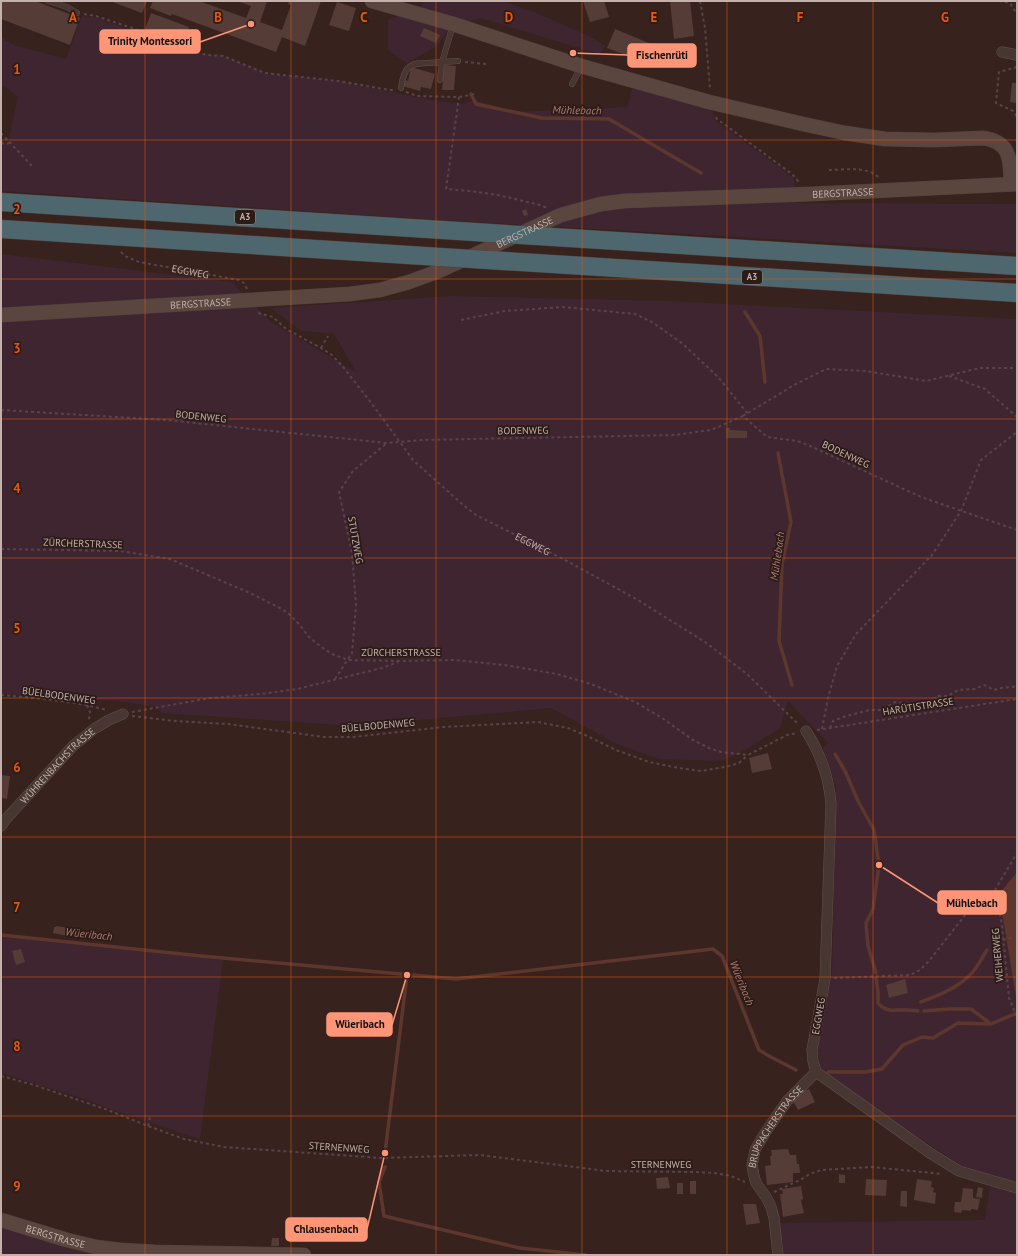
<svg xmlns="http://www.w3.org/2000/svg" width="1018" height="1256" viewBox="0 0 1018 1256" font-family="'PT Sans',sans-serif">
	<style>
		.green { fill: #3f2530 }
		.water { fill: #5d372e }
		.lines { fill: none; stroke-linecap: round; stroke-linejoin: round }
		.stream { stroke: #5d372e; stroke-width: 3.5 }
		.building { fill: #553c37 }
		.lane-casing { stroke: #63514c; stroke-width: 6 }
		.street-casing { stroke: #63514c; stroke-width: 11 }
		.secondary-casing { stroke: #513f3b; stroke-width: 15 }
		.highway-casing { stroke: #4f3e39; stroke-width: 19 }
		.path { stroke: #5a4249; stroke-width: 2; stroke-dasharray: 3 3; stroke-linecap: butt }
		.lane { stroke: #473631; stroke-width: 5 }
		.street { stroke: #473631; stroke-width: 10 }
		.secondary { stroke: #5b463f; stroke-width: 14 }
		.highway { stroke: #4e676e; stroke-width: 18 }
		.highway-bridge-casing { stroke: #4f3e39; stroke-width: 19; stroke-linecap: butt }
		.highway-bridge { stroke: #4e676e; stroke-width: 18 }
		.grid { fill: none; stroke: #e8590c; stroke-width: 1; stroke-opacity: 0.55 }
		.labels { text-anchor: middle; stroke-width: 3.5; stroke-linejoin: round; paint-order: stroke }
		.shield { fill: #2c1b17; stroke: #97847f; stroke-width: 1 }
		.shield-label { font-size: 9px; font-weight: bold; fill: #c5b1ab }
		.street-label { font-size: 10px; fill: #c5b1ab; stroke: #2c1b17 }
		.water-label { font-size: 11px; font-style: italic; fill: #af7c71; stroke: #2c1b17 }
		.grid-label { font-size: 13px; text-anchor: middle; font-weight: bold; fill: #e8590c; stroke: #2c1b17; stroke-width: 3.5; stroke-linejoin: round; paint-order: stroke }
		.leader { fill: none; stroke: #fe9577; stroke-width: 1.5 }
		.callout-dot { fill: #fe9577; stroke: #2c1b17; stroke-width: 1.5 }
		.callout { fill: #fe9577; stroke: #fe9577; stroke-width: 1.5 }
		.callout-label { font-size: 11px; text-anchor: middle; font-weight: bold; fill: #111 }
	</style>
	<rect width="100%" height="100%" fill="#37221e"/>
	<path class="green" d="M424 1H501L537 13 589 36 606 46 599 54 480 18 447 32 436 47 407 63 388 50V20L422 5Z
		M82 16 95 17 131 30 141 37 151 39 169 47 208 55 223 56 265 73 338 81 436 101 462 104 475 100 516 112 628 107 632 88 711 110 717 122 793 177 799 203 1017 204V253L437 220 1 191V138L6 144 9 142 10 133 18 97 1 84V37L14 45 66 59Z
		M1 254 232 282 270 321 356 372 334 334 301 331 271 308 450 296 667 301 1017 319V872L999 894 1017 1004V1011L1016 1012 1017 1013V1183L962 1166 829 1078 820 1067 817 1041 824 1007 832 974 836 786 823 748 828 743 788 701 780 728 740 753 721 761 659 759 615 743 551 708 354 726 162 713 156 707 126 702 1 694Z
		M1 937 223 960 200 1139 127 1115 78 1097 1 1073Z
		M990 1186 1017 1193V1255H784L779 1223 985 1220Z
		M1 1224 129 1255H1Z"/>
	<path class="water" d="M1017 872V1004L999 894Z"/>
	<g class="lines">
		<path class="stream" d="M471 94 476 104 542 118 609 119 701 173
			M745 312 760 336 765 382
			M778 453 791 522 782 564 779 641 792 685
			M835 754 845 771 858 801 874 830 879 865 873 909 866 923 868 946 876 973
			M1 935 201 956 456 979 713 949 722 956 759 1050 769 1056 796 1070
			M876 978 878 992V1003C888 1014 895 1009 908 1010 912 1010 915 1011 918 1011
			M921 1002C939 995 958 988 972 973 978 966 982 958 987 950
			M924 1011 949 1009H971L991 1024 1017 1013
			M828 1072H865L882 1069 903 1045 922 1037 933 1038 958 1023 991 1024
			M385 1153 407 975
			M385 1167 379 1182 384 1216 520 1248 586 1255"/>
	</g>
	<path class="building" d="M1 1H35L80 18 70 45 1 19Z
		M110 1H147L142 13Z
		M153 1H199L246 18 251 6 237 1H267L260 22 282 30 291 5 288 4 289 1H321L305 46 282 37 276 52 172 14 171 16 150 8Z
		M583 1H604L609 17 590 22Z
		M670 1H690L694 36 674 39Z
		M337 2 356 8 349 31 329 25Z
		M151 13 189 27 182 43 145 29Z
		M424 28 440 35 436 43 420 36Z
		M615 29 656 46 649 64 607 48Z
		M444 65 456 66 454 90H442L443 80H441V72H444Z
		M411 67 435 74 431 89 421 87 420 91 402 86 404 80 408 81Z
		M1012 83H1017V103L1010 102Z
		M526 209 528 215 524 216 522 211Z
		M726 428H730V430L747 431V438H726Z
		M768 753 772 769 752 773 749 758Z
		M1 775 10 776 7 799 1 798Z
		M56 926 69 928 68 936 53 933 54 927H56Z
		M21 949 25 962 16 965 12 951Z
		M905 979 908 993 889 998 886 985Z
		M809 1089 815 1102 798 1110 792 1099 796 1095Z
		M788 1149 790 1155H796L797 1164H799L800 1173H793V1182L767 1185 765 1166 771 1165 770 1156H772L771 1150Z
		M839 1174 845 1175V1183H839Z
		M668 1177 670 1188 657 1189 656 1178Z
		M866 1179 887 1180 886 1196 865 1195Z
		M917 1179 932 1181 931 1187 934 1188 933 1192 936 1193 935 1204 914 1200Z
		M690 1181H696V1194H690Z
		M677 1183H683V1194H677Z
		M801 1186 803 1199 801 1200 804 1213 783 1217 780 1194H783L782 1189Z
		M978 1187 983 1188 982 1198 976 1197Z
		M963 1188 973 1189V1198L980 1199 978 1210 971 1209V1211L962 1210 961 1213 954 1212 955 1202H961Z
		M901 1191H907V1207L900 1206Z
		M743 1204H756L760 1223 746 1225Z
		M272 1238H279V1246H271Z"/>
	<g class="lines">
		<defs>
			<path id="lane" d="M48 1 67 7 77 13
				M440 80 442 62 458 61
				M572 84 581 67
				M401 88C405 57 417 65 442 62L453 25"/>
			<g id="street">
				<path d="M1002 52 1017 55"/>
				<path d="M806 731C821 754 829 777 831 804L825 979 812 1050 813 1061 816 1072 930 1153 959 1171 1017 1188"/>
				<path id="s3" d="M1 826 6 819 73 746 94 729 109 720 123 714"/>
				<path id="s4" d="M778 1255 774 1218 771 1207 766 1197 756 1183 754 1176 752 1165 755 1150 765 1133 787 1101 816 1072"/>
			</g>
			<g id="secondary">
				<path d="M372 1 453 24 581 66 709 102 803 124 845 133 885 139 934 140 983 138C1012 142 1010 161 1011 184"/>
				<path id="s5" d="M1 315 350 294 380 290 409 282 439 271 561 215 601 204 624 201 811 194 1017 184"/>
				<path id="s6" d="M1 1220 67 1240 96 1247 120 1250 155 1252 304 1255"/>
			</g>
			<path id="highway" d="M1 202 490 233
				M1 229 440 257
				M537 236 1017 266
				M488 260 1017 293"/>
		</defs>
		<use href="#lane" class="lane-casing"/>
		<use href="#street" class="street-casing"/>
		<use href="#secondary" class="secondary-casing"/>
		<use href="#highway" class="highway-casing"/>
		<g class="path">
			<path d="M700 1 705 28 710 89"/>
			<path d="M999 1 1010 3 1017 14"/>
			<path d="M84 14 96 16 135 29 151 39 169 47 208 55 223 56 265 73 338 81 390 90H393"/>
			<path d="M465 62 486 64"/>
			<path d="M1017 67 999 72 996 103 1013 111 1017 117"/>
			<path d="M406 92 417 96 459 97 476 94"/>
			<path d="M459 97 446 189C473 191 498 194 523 201 531 203 539 204 547 208"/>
			<path d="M716 117 717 119 792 174 798 181V183"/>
			<path d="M1 133 32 166"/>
			<path d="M1 143 6 144 9 143"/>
			<path d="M829 170C846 170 868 165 880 179"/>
			<path id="s1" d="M121 252 125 256 139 262 239 280 244 283 247 289"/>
			<path id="s2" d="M258 313 273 317 286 329 321 348 332 355 344 368 372 404 413 460 461 503 476 515 567 561 638 600 705 642 747 674 799 725"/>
			<path d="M461 320 505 311 563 307 635 314 652 322 683 344 718 377 748 414"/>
			<path d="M321 348 328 336"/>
			<path d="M949 376 985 389 1017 417"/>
			<path d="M1 410 166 420 387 443 421 440 675 435 711 430 743 416 767 437 797 441 808 445 921 497 1017 530"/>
			<path d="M743 416 794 385 826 369 866 371 926 381 980 368H1017"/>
			<path d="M1 549 120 551 170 559 250 593 278 607 288 613 298 623 309 637 320 646 332 654 348 660 399 661 455 660 504 665 557 674 591 684 635 702 662 718 693 740 709 748 721 752 748 755 787 735 797 733"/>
			<path d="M335 679 352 653 356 605 352 553 339 492 353 471 387 443"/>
			<path d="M1 695C37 698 72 701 107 710"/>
			<path d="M87 705 90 712 89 720"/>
			<path d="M132 712 210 698 261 694 297 689 382 668 398 662"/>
			<path d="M132 716 175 721 228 724 324 737H353L444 727 538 722 568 728 585 735 616 750 649 762 679 768 701 771 725 767 739 763 748 755"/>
			<path d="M830 728 833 721 846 716 870 710H883L895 702 923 706 938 696H948L958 690 975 689 984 685 994 690C1001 687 1009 688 1017 686"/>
			<path d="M822 729 828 698 837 666 856 634 932 555 961 511 981 460 1017 432"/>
			<path d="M817 730 1017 699"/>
			<path d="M995 890 1002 925 1009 998 1017 1017"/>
			<path d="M1003 940 1014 937"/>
			<path d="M834 978 910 975 920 970 929 961 969 910 983 895 995 890 1017 853"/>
			<path d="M1 1076 31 1084 108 1110 148 1126 184 1139 224 1147 381 1158 480 1155 606 1171 694 1172 715 1173 731 1176 745 1182"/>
			<path d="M148 1126 150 1117"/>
			<path d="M774 1192 800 1180 810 1174 821 1170 872 1167 942 1174"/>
		</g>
		<use href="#lane" class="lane"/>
		<use href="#street" class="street"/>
		<use href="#secondary" class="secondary"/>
		<use href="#highway" class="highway"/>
		<defs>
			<path id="highway-bridge" d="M490 233 537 236
				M440 257 488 260"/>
		</defs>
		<use href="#highway-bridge" class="highway-bridge-casing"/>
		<use href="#highway-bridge" class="highway-bridge"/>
	</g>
	<path class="grid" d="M145 1V1255M291 1V1255M436 1V1255M582 1V1255M727 1V1255M873 1V1255M1 140H1017M1 279H1017M1 419H1017M1 558H1017M1 698H1017M1 837H1017M1 977H1017M1 1116H1017"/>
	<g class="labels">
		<g class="shield">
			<rect x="235" y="210" width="20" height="14" rx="3"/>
			<rect x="742" y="270" width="20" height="14" rx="3"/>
		</g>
		<g class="shield-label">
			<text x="245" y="220">A3</text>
			<text x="752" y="280">A3</text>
		</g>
		<g class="street-label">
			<text dy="4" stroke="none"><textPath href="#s5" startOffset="860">BERGSTRASSE</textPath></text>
			<text dy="4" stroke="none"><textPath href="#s5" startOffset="536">BERGSTRASSE</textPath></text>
			<text dy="4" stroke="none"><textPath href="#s1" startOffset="73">EGGWEG</textPath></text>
			<text dy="4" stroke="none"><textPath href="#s5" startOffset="200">BERGSTRASSE</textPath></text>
			<text transform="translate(201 416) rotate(6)" y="4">BODENWEG</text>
			<text transform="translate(523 430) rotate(-1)" y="4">BODENWEG</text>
			<text transform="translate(846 454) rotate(25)" y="4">BODENWEG</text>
			<text transform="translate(356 540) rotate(80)" y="4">STUTZWEG</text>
			<text transform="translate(83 543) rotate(2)" y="4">ZÜRCHERSTRASSE</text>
			<text dy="4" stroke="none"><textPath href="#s2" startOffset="366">EGGWEG</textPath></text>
			<text x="401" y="656">ZÜRCHERSTRASSE</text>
			<text transform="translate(59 695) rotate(8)" y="4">BÜELBODENWEG</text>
			<text transform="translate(918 706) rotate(-9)" y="4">HARÜTISTRASSE</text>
			<text transform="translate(378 725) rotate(-5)" y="4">BÜELBODENWEG</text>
			<text dy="4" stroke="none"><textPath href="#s3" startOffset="83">WÜHRENBACHSTRASSE</textPath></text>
			<text transform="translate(997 955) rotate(-95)" y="4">WEIHERWEG</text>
			<text transform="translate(818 1016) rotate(-80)" y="4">EGGWEG</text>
			<text dy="4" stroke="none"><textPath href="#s4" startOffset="141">BRUPPACHERSTRASSE</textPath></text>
			<text transform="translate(339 1147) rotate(4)" y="4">STERNENWEG</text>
			<text x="661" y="1168">STERNENWEG</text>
			<text dy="4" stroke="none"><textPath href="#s6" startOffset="57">BERGSTRASSE</textPath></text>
		</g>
		<g class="water-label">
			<text transform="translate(577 110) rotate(1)" y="4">Mühlebach</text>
			<text transform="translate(777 556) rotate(-82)" y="4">Mühlebach</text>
			<text transform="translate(89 934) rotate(6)" y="4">Wüeribach</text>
			<text transform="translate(742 983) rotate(68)" y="4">Wüeribach</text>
		</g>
	</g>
	<g class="grid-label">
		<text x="73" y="22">A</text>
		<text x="218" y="22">B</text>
		<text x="364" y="22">C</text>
		<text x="509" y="22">D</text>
		<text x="654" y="22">E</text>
		<text x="800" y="22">F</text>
		<text x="945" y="22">G</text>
		<text x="17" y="74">1</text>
		<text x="17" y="214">2</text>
		<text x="17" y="353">3</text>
		<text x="17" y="493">4</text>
		<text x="17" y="633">5</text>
		<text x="17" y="772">6</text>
		<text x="17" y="912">7</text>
		<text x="17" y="1051">8</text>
		<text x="17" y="1191">9</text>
	</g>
	<path class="leader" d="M251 24L200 42M573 53L628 55M879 865L938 903M407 975L392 1025M385 1153L367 1229"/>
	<g class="callout-dot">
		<circle cx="251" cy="24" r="4"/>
		<circle cx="573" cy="53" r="4"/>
		<circle cx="879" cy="865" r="4"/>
		<circle cx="407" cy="975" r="4"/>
		<circle cx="385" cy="1153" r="4"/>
	</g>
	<g class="callout">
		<rect x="100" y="30" width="100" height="23" rx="4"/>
		<rect x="628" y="44" width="68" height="23" rx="4"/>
		<rect x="938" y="891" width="68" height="23" rx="4"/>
		<rect x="327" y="1013" width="65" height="23" rx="4"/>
		<rect x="286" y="1218" width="81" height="23" rx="4"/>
	</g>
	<g class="callout-label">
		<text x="150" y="45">Trinity Montessori</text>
		<text x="662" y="59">Fischenrüti</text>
		<text x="972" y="907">Mühlebach</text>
		<text x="360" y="1028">Wüeribach</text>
		<text x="326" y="1233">Chlausenbach</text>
	</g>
	<rect width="1018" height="1256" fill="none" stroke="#c5b1ab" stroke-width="4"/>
</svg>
